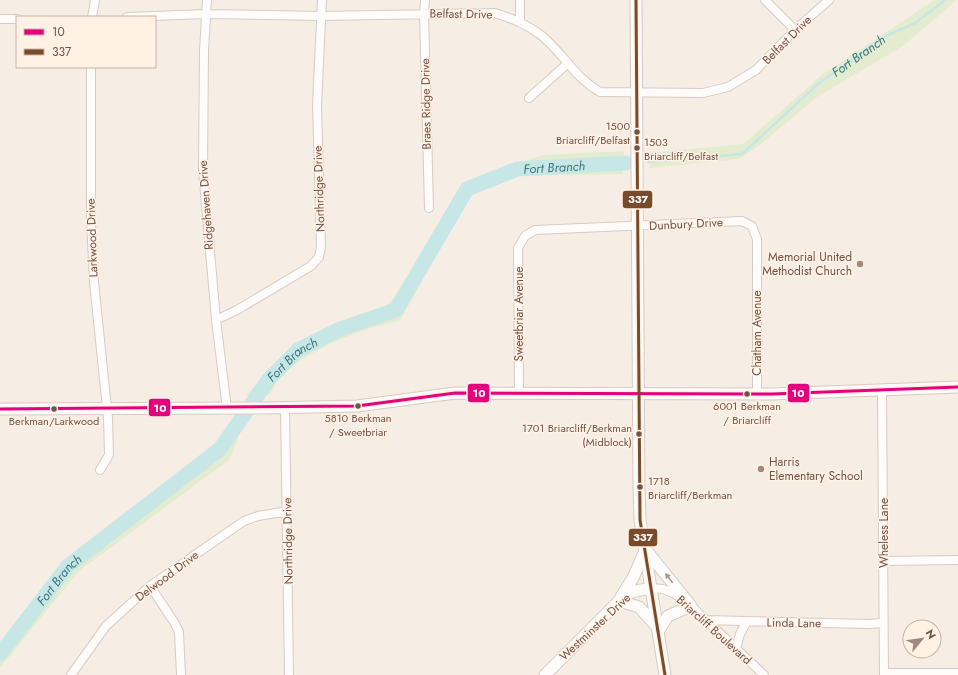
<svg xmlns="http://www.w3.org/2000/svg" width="958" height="675" viewBox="0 0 958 675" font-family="Jost,sans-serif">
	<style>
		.green { fill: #e3eccf }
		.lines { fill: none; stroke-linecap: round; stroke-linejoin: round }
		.stream { stroke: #c6e7e6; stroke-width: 2.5 }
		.river { stroke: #c6e7e6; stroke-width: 15 }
		.street-casing { stroke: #d7cbc3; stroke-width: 10 }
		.secondary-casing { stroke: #d6cac2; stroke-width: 13 }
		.street { stroke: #fefcfb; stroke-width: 8 }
		.secondary { stroke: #fefcfb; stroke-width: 11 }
		.bus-1-casing { stroke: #fff2e5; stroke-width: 6 }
		.bus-2-casing { stroke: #fff2e5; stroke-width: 6 }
		.bus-1 { stroke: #e5007d; stroke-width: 3 }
		.bus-2 { stroke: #7a4b2a; stroke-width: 3 }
		.oneway { fill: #ab968e }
		.bus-dot { fill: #735246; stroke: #fff2e5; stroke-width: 1.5 }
		.poi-dot { fill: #a1897e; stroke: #fff2e5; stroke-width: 1.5 }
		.labels { text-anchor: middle; stroke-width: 3; stroke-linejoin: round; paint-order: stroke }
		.bus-label { font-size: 11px; fill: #735246; stroke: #fff2e5 }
		.street-label { font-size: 12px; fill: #735246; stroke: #fff2e5 }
		.poi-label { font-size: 12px; fill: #735246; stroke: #fff2e5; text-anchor: end }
		.water-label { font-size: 13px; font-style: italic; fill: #3a767a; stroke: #fff2e5 }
		.line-badge { stroke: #fff2e5; stroke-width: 1.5 }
		.badge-label { font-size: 11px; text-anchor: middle; font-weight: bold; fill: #fff }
	</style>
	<rect width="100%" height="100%" fill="#f6eee5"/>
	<path class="green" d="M934 0H957L903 46 817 97 760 145 739 159 650 168 648 153 743 144 823 74Z
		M624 151 623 174 518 176 469 196 400 321C364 327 319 346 290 368 281 375 275 387 269 395H246L294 344 332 328 379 312 393 299 467 182 542 155Z
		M233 422C245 433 234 447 229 460L79 571 0 668V645L64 561 212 448Z"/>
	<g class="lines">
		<path class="stream" id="s1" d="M648 162 742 154 818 84 886 36 915 23 945 0"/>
		<path class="river" id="s2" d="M0 654 68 566 220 449 269 379 298 350 340 329 396 310 467 189 517 169 626 163"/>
		<defs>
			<path id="street" d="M207 0 204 51 203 170 216 320 227 409
				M425 0 424 13 429 208
				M765 0 795 30
				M92 17 95 0
				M127 17 206 14 321 16 495 13C513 19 527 24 542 36 564 54 574 77 600 92L703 93 728 87 756 70 795 30 829 0
				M0 19H17
				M520 21V0
				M91 67V221L94 282 108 418 109 455 100 470
				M529 98 567 64
				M216 320 237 310 311 266 319 257 321 247 317 105 322 0
				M882 390 884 675
				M519 394 518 248 525 236 535 230 742 221 752 226 757 239V394
				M285 408 289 675
				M883 561 958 560
				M150 586 174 622 179 632 181 675
				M651 588 663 589 675 594 691 606 764 675
				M706 620 868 624 883 623
				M736 649 740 634 747 621
				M884 673H958
				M71 675 106 626 150 586 244 521 258 516 288 511"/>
			<path id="secondary" d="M636 0 639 487 640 520 665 675
				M0 409 265 408 357 406 455 393 772 394 958 387
				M646 550 691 606 668 616 659 630
				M621 597 633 578 645 551
				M619 601 639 607 658 628
				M545 675 619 601 631 592 651 588"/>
		</defs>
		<use href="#street" class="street-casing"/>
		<use href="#secondary" class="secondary-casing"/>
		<use href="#street" class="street"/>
		<use href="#secondary" class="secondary"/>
		<defs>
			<path id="bus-1" d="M0 409 357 406 455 393 772 394 958 387"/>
			<path id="bus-2" d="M636 0 640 520 665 675"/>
		</defs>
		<use href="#bus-1" class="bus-1-casing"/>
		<use href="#bus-2" class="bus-2-casing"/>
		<use href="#bus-1" class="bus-1"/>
		<use href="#bus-2" class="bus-2"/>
	</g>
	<defs><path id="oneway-solid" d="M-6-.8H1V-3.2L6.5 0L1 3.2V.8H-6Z"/></defs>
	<use class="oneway" href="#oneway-solid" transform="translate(669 578) rotate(-128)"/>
	<g class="bus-dot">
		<circle cx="637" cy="132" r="3.5"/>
		<circle cx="637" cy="148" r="3.5"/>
		<circle cx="747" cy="394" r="3.5"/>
		<circle cx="358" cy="406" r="3.5"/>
		<circle cx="54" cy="409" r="3.5"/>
		<circle cx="639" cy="434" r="3.5"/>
		<circle cx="640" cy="487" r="3.5"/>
	</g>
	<g class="poi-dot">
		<circle cx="860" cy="264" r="4"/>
		<circle cx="761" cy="469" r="4"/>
	</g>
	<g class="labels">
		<g class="bus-label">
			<text x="630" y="130" text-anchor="end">1500<tspan x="630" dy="14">Briarcliff/Belfast</tspan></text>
			<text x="644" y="146" text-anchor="start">1503<tspan x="644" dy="14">Briarcliff/Belfast</tspan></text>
			<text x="747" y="410">6001 Berkman<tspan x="747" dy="14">/ Briarcliff</tspan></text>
			<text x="358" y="422">5810 Berkman<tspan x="358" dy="14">/ Sweetbriar</tspan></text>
			<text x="54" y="425">Berkman/Larkwood</text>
			<text x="632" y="432" text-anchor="end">1701 Briarcliff/Berkman<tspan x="632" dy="14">(Midblock)</tspan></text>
			<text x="648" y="485" text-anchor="start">1718<tspan x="648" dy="14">Briarcliff/Berkman</tspan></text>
		</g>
		<g class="street-label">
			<text transform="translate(461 14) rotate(1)" y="4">Belfast Drive</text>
			<text transform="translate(787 40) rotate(-45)" y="4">Belfast Drive</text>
			<text transform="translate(426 104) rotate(-91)" y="4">Braes Ridge Drive</text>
			<text transform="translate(319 189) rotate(-92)" y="4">Northridge Drive</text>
			<text transform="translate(206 205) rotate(-94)" y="4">Ridgehaven Drive</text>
			<text transform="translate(686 224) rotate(-3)" y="4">Dunbury Drive</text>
			<text transform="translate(92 238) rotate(-92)" y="4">Larkwood Drive</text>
			<text transform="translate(519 314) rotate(-90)" y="4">Sweetbriar Avenue</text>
			<text transform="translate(757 333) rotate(-90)" y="4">Chatham Avenue</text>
			<text transform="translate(884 533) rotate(-90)" y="4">Wheless Lane</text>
			<text transform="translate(288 541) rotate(-91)" y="4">Northridge Drive</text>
			<text transform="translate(167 576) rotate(-37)" y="4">Delwood Drive</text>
			<text transform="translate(794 623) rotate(1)" y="4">Linda Lane</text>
			<text transform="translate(595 627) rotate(-43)" y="4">Westminster Drive</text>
			<text transform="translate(714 630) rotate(42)" y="4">Briarcliff Boulevard</text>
		</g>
		<g class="poi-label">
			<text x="852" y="261">Memorial United<tspan x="852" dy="14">Methodist Church</tspan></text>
			<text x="769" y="466" text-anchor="start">Harris<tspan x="769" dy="14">Elementary School</tspan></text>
		</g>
		<g class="water-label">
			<text dy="5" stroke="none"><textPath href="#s1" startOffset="247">Fort Branch</textPath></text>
			<text dy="5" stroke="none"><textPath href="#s2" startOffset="767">Fort Branch</textPath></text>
			<text dy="5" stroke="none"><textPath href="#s2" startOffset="419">Fort Branch</textPath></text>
			<text dy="5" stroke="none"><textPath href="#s2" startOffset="95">Fort Branch</textPath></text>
		</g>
	</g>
	<g class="line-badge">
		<rect x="622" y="190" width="31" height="19" rx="4" fill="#7a4b2a"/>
		<rect x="787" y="383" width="23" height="20" rx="4" fill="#e5007d"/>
		<rect x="467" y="383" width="23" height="20" rx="4" fill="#e5007d"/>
		<rect x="148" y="398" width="23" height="19" rx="4" fill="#e5007d"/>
		<rect x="628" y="528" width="30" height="19" rx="4" fill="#7a4b2a"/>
	</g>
	<g class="badge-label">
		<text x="638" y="203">337</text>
		<text x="798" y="397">10</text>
		<text x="479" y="397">10</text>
		<text x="160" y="412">10</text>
		<text x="643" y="541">337</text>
	</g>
	<rect x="16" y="16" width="140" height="52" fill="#fff2e5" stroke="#c7b2a5"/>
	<rect x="24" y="29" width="20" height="6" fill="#e5007d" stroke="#c7b2a5"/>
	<text x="52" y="36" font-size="12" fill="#735246">10</text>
	<rect x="24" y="49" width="20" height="6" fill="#7a4b2a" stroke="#c7b2a5"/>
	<text x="52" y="56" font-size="12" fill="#735246">337</text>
	<g transform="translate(922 639) rotate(61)"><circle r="19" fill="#fff2e5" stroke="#c7b2a5"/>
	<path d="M0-3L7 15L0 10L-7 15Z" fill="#a1897e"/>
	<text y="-6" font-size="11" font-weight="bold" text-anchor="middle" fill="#735246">N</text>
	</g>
</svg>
